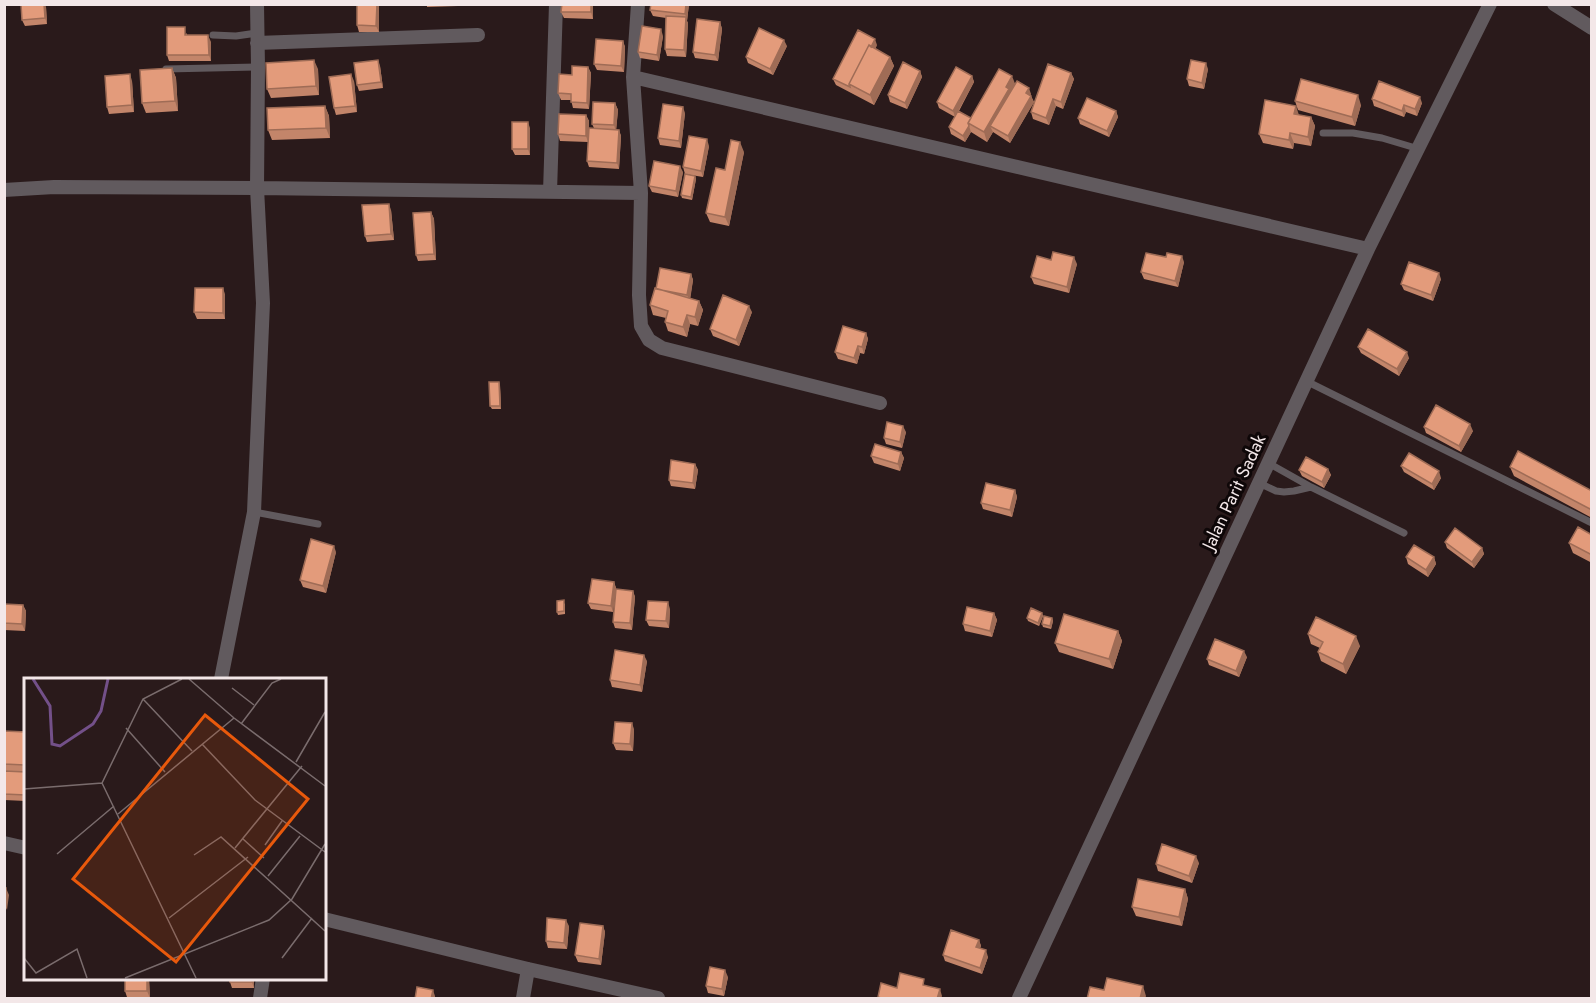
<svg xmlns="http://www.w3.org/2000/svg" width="1596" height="1003" viewBox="0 0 1596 1003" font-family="Jost,sans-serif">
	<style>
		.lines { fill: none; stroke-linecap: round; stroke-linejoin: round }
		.lane { stroke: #615a5e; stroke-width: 7 }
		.street { stroke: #615a5e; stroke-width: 14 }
		.wall { fill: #c3856a }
		.shaded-wall { fill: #9f6c56 }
		.building { fill: #e39b7b; stroke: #9f6c56; stroke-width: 1.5 }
		.labels { text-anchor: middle; stroke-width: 6; stroke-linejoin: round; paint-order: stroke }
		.street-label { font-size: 18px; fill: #f3e7e8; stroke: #0e0708 }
		.inset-river { fill: none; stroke: #735089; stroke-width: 3 }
		.inset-road { fill: none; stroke: #7a6c6d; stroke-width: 1.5 }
		.view { fill: #e8590c; fill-opacity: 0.15; stroke: #e8590c; stroke-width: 3 }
		.inset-edge { fill: none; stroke: #f3e7e8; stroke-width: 3 }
	</style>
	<rect width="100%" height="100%" fill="#2a1a1b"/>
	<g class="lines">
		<path class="lane" d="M213 35 236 36 257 33
			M166 69 258 67
			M1323 133H1353L1382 138 1419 149
			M1306 381 1592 523
			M1268 463 1311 487
			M1259 483 1276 491 1284 492 1294 491 1311 487 1404 533
			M254 512 318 524"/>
		<path class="street" d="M638 4 633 77 641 193 639 295 641 326 649 340 662 348 880 403
			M1554 4 1592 28
			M257 43 478 35
			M633 77 1368 249
			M4 190 54 187 257 188 641 193
			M550 192 556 4
			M221 679 254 512 263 303 257 188 258 67 257 4
			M4 843 26 848
			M324 919 528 969 658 998
			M260 998 263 978
			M523 998 528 969
			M1019 998 1368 249 1490 4"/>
	</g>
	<path class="wall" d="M379 4V32H359L357 25Z
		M427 4H458V6L427 7Z
		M593 4V19L564 18 561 12Z
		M651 4H689L687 21 688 23 686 57 667 56 665 49 666 18 653 16 650 10Z
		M46 7 47 24 25 26 22 20Z
		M720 22 722 29 718 61 695 58 693 52Z
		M187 33V35L211 42V61H169L167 55Z
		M663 36 659 61 640 58 638 52Z
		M623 41 625 47 624 72 597 70 594 64Z
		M877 45 875 49 890 57 894 66 874 105 836 85 833 79Z
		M787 46 773 75 748 63 746 57Z
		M380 66 383 88 359 91 357 85Z
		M588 67 591 73 589 109 573 108 571 100H561L558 93 572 75Z
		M172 68 176 78 178 111 146 113 142 103Z
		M318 69 319 95 271 98 267 89Z
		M1208 69 1204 89 1189 86 1187 79Z
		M920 71 922 77 907 109 890 102 888 95Z
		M1071 73 1074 79 1063 109 1056 106 1049 125 1033 119 1031 112Z
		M972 76 974 82 959 111 971 118 1015 83 1031 94 1030 95 1031 96 1034 102 1010 143 993 132 987 142 971 132 965 142 951 134 949 127 955 117 939 108 937 102Z
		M132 81 134 112 109 114 107 107Z
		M354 81 357 112 336 115 334 108Z
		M1372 99 1422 103 1417 116 1406 112 1404 117 1374 106Z
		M1295 101 1361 105 1355 126 1298 110Z
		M615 103 618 110 616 130H619L621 136 619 169 589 167 587 161 594 128 592 124Z
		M325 106 329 116 330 138 272 140 268 130Z
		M1116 111 1118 117 1109 137 1080 124 1078 118Z
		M685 113 681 148 660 145 658 138Z
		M586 115 589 121 588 142 560 141 558 134Z
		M1299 115 1311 117 1315 126 1311 146 1294 143 1293 149 1263 143 1259 134Z
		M530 128V155H515L512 149Z
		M709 146 703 177 685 174 683 167Z
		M744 152 729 226 710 222 706 213 725 170Z
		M683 172 678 197 652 192 649 186Z
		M695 176 696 179 692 200 682 198 681 195Z
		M391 210 394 240 367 242 365 236Z
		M431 212 434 219 436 260 418 261 416 255Z
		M1051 260 1077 264 1069 293 1034 284 1031 277Z
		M1184 262 1178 287 1144 279 1141 272Z
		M691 274 693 280 690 298 699 301 703 310 698 326 690 324 687 337 668 331 665 322 666 318 653 315 650 305 656 289Z
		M1441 279 1433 301 1404 290 1401 284Z
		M225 294V319H197L194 312Z
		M752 312 739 346 713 336 710 329Z
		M866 333 868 339 864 354 860 353 857 364 838 359 835 352Z
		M1358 347 1409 358 1399 376 1361 353Z
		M499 382 500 385 501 409H492L490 406Z
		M1424 427 1473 431 1461 452 1426 433Z
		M906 432 902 448 886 444 884 438Z
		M901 452 904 458 900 471 874 463 871 456Z
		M695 464 698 470 695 489 671 486 669 480Z
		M1401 466 1441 478 1434 490 1404 472Z
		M1510 467 1592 491V518L1514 476Z
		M1328 469 1331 475 1324 488 1302 476 1299 470Z
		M1015 490 1017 497 1012 517 983 509 981 503Z
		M1592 535V563L1573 553 1569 543Z
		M1445 542 1482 548 1484 554 1474 568 1447 548Z
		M336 552 326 593 303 587 300 580Z
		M1406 557H1434L1436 564 1428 577 1408 564Z
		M614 582 616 588 613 612 591 609 588 603Z
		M633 591 635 597 632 630 615 628 613 622Z
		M565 603V614L558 615 557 612Z
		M4 604 23 605 26 611 25 631 4 630Z
		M670 609 669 628 649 626 646 620Z
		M994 613 997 620 992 637 965 631 963 624Z
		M1042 613 1043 616 1039 626 1028 621 1027 618Z
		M1052 618 1053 621 1051 629 1043 627 1042 624Z
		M1118 631 1122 641 1113 669 1059 652 1055 643Z
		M1308 634 1360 646 1346 674 1321 661 1318 652 1320 648 1311 644Z
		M1247 657 1239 677 1209 665 1207 659Z
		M647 661 642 692 612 687 610 680Z
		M634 729 633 751 616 750 613 743Z
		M4 731 26 732V801L4 800Z
		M1199 863 1192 883 1158 871 1156 864Z
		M1185 889 1188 899 1182 926 1136 916 1132 907Z
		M569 926 567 949 548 948 546 941Z
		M603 926 605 932 601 965 578 962 575 955Z
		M979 940 981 946 980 948 988 957 982 974 945 961 943 955Z
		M728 977 724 996 708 993 706 986Z
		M229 978H254V988H232L230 982Z
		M149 979 150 998 127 997 125 991Z"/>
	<path class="shaded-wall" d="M44 4H45L46 7 47 24 45 18Z
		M377 4H379V32L376 26Z
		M591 4H593V19L591 12Z
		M686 4H689L687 21 688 23 686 57 684 50 686 17 685 14Z
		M720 22 722 29 718 61 715 55Z
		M661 29 663 36 659 61 657 55Z
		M208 35 211 42V61L209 55Z
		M875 39 877 45 856 88 851 85Z
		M784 40 787 46 773 75 770 69Z
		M623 41 625 47 624 72 621 66Z
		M890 57 894 66 874 105 870 95Z
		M314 60 318 69 319 95 316 86Z
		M378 60 380 66 383 88 381 82Z
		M1206 63 1208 69 1204 89 1202 83Z
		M588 67 591 73 589 109 587 103Z
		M172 68 176 78 178 111 175 101Z
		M920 71 922 77 907 109 905 103Z
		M1071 73 1074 79 1063 109 1061 102Z
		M130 74 132 81 134 112 132 105Z
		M351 74 354 81 357 112 355 106Z
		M972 76 974 82 955 117 953 111Z
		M1012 76 1016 86 990 126 993 132 987 142 984 132 1006 87Z
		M1029 88 1031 94 1028 99 1026 93Z
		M1358 95 1361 105 1355 126 1352 117Z
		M1031 96 1034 102 1010 143 1008 136Z
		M1420 97 1422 103 1417 116 1415 109Z
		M1053 99 1056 106 1049 125 1046 118Z
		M615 103 618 110 616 132 614 125Z
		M1404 105 1406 112 1404 117 1402 111Z
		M325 106 329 116 330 138 326 128Z
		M1296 106 1299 115 1294 114Z
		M683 107 685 113 681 148 679 141Z
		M1116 111 1118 117 1109 137 1107 131Z
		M586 115 589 121 588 142 586 136Z
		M1311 117 1315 126 1311 146 1308 137Z
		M528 122 530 128V155L528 149Z
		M969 126 971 132 965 142 963 136Z
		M619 130 621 136 619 169 617 163Z
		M1290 133 1294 143 1293 149 1289 140Z
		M707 139 709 146 703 177 701 171Z
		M740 142 744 152 729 226 725 217Z
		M680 166 683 172 678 197 676 191Z
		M695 176 696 179 692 200 691 197Z
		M389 204 391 210 394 240 391 234Z
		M431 212 434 219 436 260 434 254Z
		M1182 256 1184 262 1178 287 1175 281Z
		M1074 257 1077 264 1069 293 1067 287Z
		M1439 273 1441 279 1433 301 1431 295Z
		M691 274 693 280 690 301 687 295Z
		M223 288 225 294V319L223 313Z
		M699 301 703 310 698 326 695 317Z
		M749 306 752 312 739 346 736 340Z
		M687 315 690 324 687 337 683 327Z
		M866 333 868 339 864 354 862 347Z
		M858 346 860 353 857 364 854 358Z
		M1407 352 1409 358 1399 376 1397 369Z
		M499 382 500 385 501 409 500 406Z
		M1470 424 1473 431 1461 452 1459 446Z
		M903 426 906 432 902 448 900 442Z
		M901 452 904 458 900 471 898 464Z
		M695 464 698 470 695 489 693 483Z
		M1328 469 1331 475 1324 488 1322 482Z
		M1439 471 1441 478 1434 490 1432 484Z
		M1015 490 1017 497 1012 517 1010 510Z
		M334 546 336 552 326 593 323 586Z
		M1482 548 1484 554 1474 568 1472 562Z
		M1434 557 1436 564 1428 577 1426 570Z
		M614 582 616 588 613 612 611 606Z
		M633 591 635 597 632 630 630 623Z
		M668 602 670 609 669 628 666 621Z
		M23 605 26 611 25 631 22 624Z
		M994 613 997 620 992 637 990 631Z
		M1042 613 1043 616 1039 626 1038 623Z
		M1052 618 1053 621 1051 629 1050 626Z
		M1118 631 1122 641 1113 669 1109 659Z
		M1356 636 1360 646 1346 674 1343 664Z
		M1244 651 1247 657 1239 677 1236 671Z
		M644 655 647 661 642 692 640 685Z
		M632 723 634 729 633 751 630 744Z
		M1196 856 1199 863 1192 883 1189 876Z
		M6 888 9 895 7 910 4 904Z
		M1185 889 1188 899 1182 926 1179 917Z
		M566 920 569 926 567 949 564 943Z
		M603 926 605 932 601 965 599 959Z
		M324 935 327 941 324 956Z
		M979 940 981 946 978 953 976 947Z
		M986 950 988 957 982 974 980 968Z
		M725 970 728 977 724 996 722 989Z
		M147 978H149V979L150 998 147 991Z
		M252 978H254V988L252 982Z
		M1143 986 1146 996 1145 999H1140Z
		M940 989 942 996 941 999H937Z
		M433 990 435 996V999H431Z"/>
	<path class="building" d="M21 4H44L45 18 22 20Z
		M357 4H377L376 26 357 25Z
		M562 4H591V12H561Z
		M651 4H686L685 14 650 10Z
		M666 16 686 17 684 50 665 49Z
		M697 19 720 22 715 55 693 52Z
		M642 26 661 29 657 55 638 52Z
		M167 27H185V35H208L209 55H167Z
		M759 28 784 40 770 69 746 57Z
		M858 30 875 39 871 47 869 45 849 84 850 87 833 79Z
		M596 39 623 41 621 66 594 64Z
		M869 45 890 57 870 95 849 84Z
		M314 60 316 86 267 89 266 63Z
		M378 60 381 82 357 85 354 63Z
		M1191 60 1206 63 1202 83 1187 79Z
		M903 62 920 71 905 103 888 95Z
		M1048 64 1071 73 1061 102 1053 99 1046 118 1031 112Z
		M572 66 588 67 587 103 571 102V94L558 93 559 74 572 75Z
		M956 67 972 76 953 111 937 102Z
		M172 68 175 101 142 103 140 70Z
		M999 69 1012 76 1006 87 1009 89 984 132 968 123Z
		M130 74 132 105 107 107 105 76Z
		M351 74 355 106 334 108 329 77Z
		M1301 79 1358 95 1352 117 1295 101Z
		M1017 81 1029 88 1026 93 1031 96 1008 136 990 126Z
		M1379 81 1420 97 1415 109 1404 105 1402 111 1372 99Z
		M1087 98 1116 111 1107 131 1078 118Z
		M1265 100 1296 106 1294 114 1311 117 1308 137 1290 133 1289 140 1259 134Z
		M593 102 615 103 614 125 592 124Z
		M663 104 683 107 679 141 658 138Z
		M325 106 326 128 268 130 267 108Z
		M958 111 971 118 968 123 969 126 963 136 949 127Z
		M559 114 586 115V136L558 134Z
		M512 122H528V149H512Z
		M589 128 619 130 617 163 587 161Z
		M689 136 707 139 701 171 683 167Z
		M731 140 740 142 725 217 706 213 716 168 725 170Z
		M654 161 680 166 676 191 649 186Z
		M685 174 695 176 691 197 681 195Z
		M389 204 391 234 365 236 362 205Z
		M431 212 434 254 416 255 413 213Z
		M1053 252 1074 257 1067 287 1031 277 1037 256 1051 260Z
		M1146 253 1166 257 1167 253 1182 256 1175 281 1141 272Z
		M1409 262 1439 273 1431 295 1401 284Z
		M660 268 691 274 687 295 656 289Z
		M195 288H223V313L194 312Z
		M655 288 699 301 695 317 687 315 683 327 665 322 668 311 650 305Z
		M723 295 749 306 736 340 710 329Z
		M843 326 866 333 862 347 858 346 854 358 835 352Z
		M1368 329 1407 352 1397 369 1358 347Z
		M489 382H499L500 406H490Z
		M1436 405 1470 424 1459 446 1424 427Z
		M887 422 903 426 900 442 884 438Z
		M875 444 901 452 898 464 871 456Z
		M1518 451 1592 491V506L1590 509 1510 467Z
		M1409 453 1439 471 1432 484 1401 466Z
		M1306 457 1328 469 1322 482 1299 470Z
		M671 460 695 464 693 483 669 480Z
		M986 483 1015 490 1010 510 981 503Z
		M1578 527 1592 535V555L1569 543Z
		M1455 528 1482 548 1472 562 1445 542Z
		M311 539 334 546 323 586 300 580Z
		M1414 545 1434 557 1426 570 1406 557Z
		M592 579 614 582 611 606 588 603Z
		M616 589 633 591 630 623 613 622Z
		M564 600V611L557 612V601Z
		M648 601 668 602 666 621 646 620Z
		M4 604 23 605 22 624 4 623Z
		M967 607 994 613 990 631 963 624Z
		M1031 608 1042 613 1038 623 1027 618Z
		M1064 614 1118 631 1109 659 1055 643Z
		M1044 616 1052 618 1050 626 1042 624Z
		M1316 617 1356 636 1343 664 1318 652 1323 642 1308 634Z
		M1215 639 1244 651 1236 671 1207 659Z
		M615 650 644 655 640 685 610 680Z
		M615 722 632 723 630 744 613 743Z
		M4 731 26 732 25 765 4 764Z
		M4 771 26 772V795L4 794Z
		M1162 844 1196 856 1189 876 1156 864Z
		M1138 879 1185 889 1179 917 1132 907Z
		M4 888H6L4 902Z
		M547 918 566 920 564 943 546 941Z
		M580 923 603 926 599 959 575 955Z
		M951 930 979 940 976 947 986 950 980 968 943 955Z
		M710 967 725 970 722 989 706 986Z
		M900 973 924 979 923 985 940 989 937 999H884L878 997 881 983 897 988Z
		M125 978H147V991H125Z
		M229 978H252V982H230Z
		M1107 978 1143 986 1140 999H1087L1090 987 1104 990Z
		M417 987 433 990 431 999H415Z"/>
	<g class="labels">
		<g class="street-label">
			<text transform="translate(1234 492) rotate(-65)" y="6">Jalan Parit Sadak</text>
		</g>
	</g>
	<g transform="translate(24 678)">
		<rect width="302" height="302" fill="#2a1a1b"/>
		<path class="inset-river" d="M9 1 26 28 28 66 36 68 69 46 77 33 84 1"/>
		<path class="inset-road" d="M165 1 210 40 301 108M208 10 230 27M119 21 168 73M217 46 248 5 257 1M102 50 141 94M178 66 231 122 301 174M272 84 301 34M78 105 172 300M0 111 78 105 119 21 158 1M94 136 210 40M219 161 240 180M241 167 258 143M211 170 278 88M33 176 90 128M170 177 197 159 301 253M244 198 276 158M145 240 224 179M0 280 12 295 53 271 63 300M258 280 288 240M101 300 245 242 268 221 301 166"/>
		<path class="view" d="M181 37 284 121 152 284 49 201Z"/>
		<rect width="302" height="302" class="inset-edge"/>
	</g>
	<rect width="1596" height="1003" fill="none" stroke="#f3e7e8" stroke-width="12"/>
</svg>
